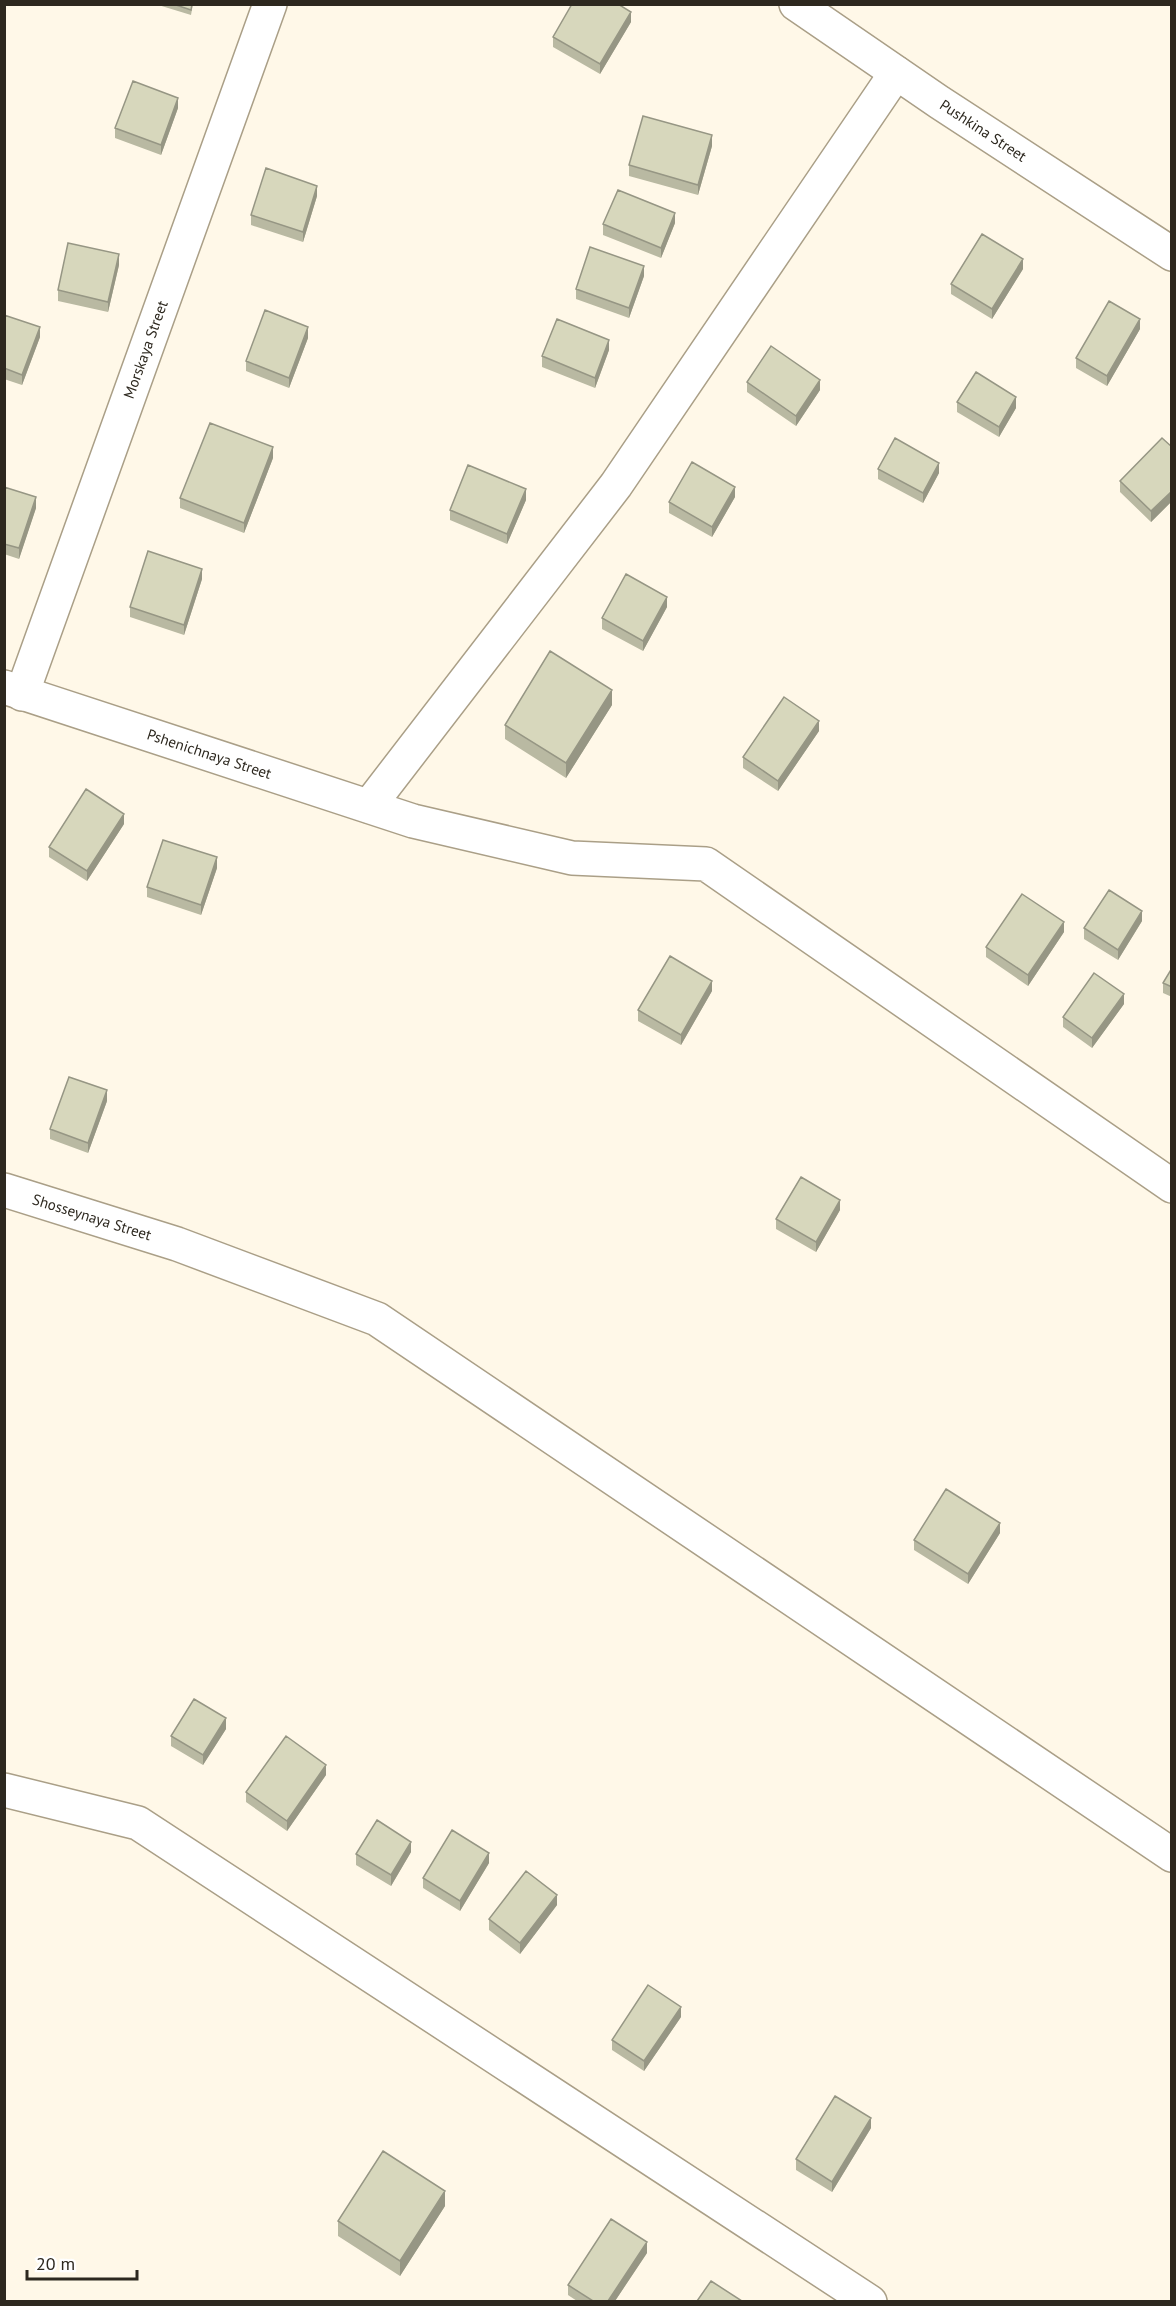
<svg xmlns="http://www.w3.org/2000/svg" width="1176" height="2306" viewBox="0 0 1176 2306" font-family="'PT Sans',sans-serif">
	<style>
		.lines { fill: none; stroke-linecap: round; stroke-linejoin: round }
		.street-casing { stroke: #aa9f87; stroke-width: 36 }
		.street { stroke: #fff; stroke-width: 33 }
		.wall { fill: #b9b9a2 }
		.shaded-wall { fill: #969684 }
		.building { fill: #d7d7bc; stroke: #969684; stroke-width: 1.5 }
		.labels { text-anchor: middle; stroke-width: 4.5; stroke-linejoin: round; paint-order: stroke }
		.street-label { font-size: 15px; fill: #2d281f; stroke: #fff }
	</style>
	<rect width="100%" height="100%" fill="#fff8e8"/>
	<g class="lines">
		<defs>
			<g id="street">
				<path id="s1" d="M796 4 939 102 1172 254"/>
				<path id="s2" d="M4 687 413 821 572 858 706 864 1172 1186"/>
				<path id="s3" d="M22 694 270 4"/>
				<path d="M369 806 616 485 896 73"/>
				<path id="s4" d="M4 1190 177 1244 377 1319 1172 1855"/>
				<path d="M4 1790 138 1823 870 2302"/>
			</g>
		</defs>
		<use href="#street" class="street-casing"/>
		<use href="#street" class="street"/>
	</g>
	<path class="wall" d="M155 4H193L191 15Z
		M631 22 600 74 553 47V37Z
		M178 108 161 155 115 138V128Z
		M712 146 698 195 629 176V165Z
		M317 196 303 242 251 225V215Z
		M675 223 661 258 603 235V224Z
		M119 265 108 312 58 301V290Z
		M1023 269 992 319 951 294V284Z
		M644 276 629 318 576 299V289Z
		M4 315 40 337 22 385 4 379Z
		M1140 329 1107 386 1076 368V358Z
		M308 338 289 388 246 371V361Z
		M609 350 595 388 542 367V356Z
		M747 382 820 390 796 426 747 392Z
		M957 402 1016 408 999 437 957 412Z
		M1172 447V501L1151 522 1120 492V481Z
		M273 458 244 533 180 508V498Z
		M878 469 939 473 923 503 878 479Z
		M4 487 36 508 19 559 4 554Z
		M735 497 712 537 669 513V502Z
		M526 500 507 544 450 520V510Z
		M202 579 184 635 130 617V607Z
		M667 607 643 651 602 629V618Z
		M612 705 566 778 505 739V725Z
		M819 731 778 791 743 768V757Z
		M124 824 87 881 49 857V847Z
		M217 868 201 915 147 897V887Z
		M1142 921 1118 960 1084 939V928Z
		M1064 932 1028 986 986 957V947Z
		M1172 968V997L1163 993V983Z
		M712 991 681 1045 638 1021V1010Z
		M1124 1004 1092 1048 1063 1027V1017Z
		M107 1101 88 1153 50 1139V1129Z
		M840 1210 816 1252 776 1229V1219Z
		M1000 1533 968 1584 914 1550V1540Z
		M226 1729 203 1765 171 1746V1736Z
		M326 1775 287 1831 246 1802V1792Z
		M411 1852 391 1886 356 1865V1854Z
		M489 1863 460 1911 423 1888V1878Z
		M557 1905 520 1954 489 1930V1919Z
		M681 2017 644 2071 612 2050V2040Z
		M871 2128 832 2192 796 2170V2159Z
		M445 2206 400 2276 338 2236V2221Z
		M647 2253 615 2301H577L568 2295V2285Z"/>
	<path class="shaded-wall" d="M631 12V22L600 74V64Z
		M178 98V108L161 155V145Z
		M712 135V146L698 195V185Z
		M317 186V196L303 242V232Z
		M675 213V223L661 258V248Z
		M119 254V265L108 312V302Z
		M1023 259V269L992 319V309Z
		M644 266V276L629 318V308Z
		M1140 319V329L1107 386V376Z
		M40 327V337L22 385V375Z
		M308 327V338L289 388V378Z
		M609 340V350L595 388V378Z
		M820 380V390L796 426V416Z
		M1016 397V408L999 437V427Z
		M273 447V458L244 533V523Z
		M939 463V473L923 503V493Z
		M735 487V497L712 537V527Z
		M526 489V500L507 544V534Z
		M1172 491V501L1151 522V511Z
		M36 497V508L19 559V548Z
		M202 569V579L184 635V625Z
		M667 597V607L643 651V641Z
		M612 690V705L566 778V763Z
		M819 721V731L778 791V781Z
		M124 814V824L87 881V871Z
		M217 857V868L201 915V905Z
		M1142 911V921L1118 960V950Z
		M1064 922V932L1028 986V975Z
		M712 981V991L681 1045V1035Z
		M1124 994V1004L1092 1048V1038Z
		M107 1090V1101L88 1153V1143Z
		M840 1200V1210L816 1252V1242Z
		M1000 1523V1533L968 1584V1574Z
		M226 1718V1729L203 1765V1755Z
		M326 1765V1775L287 1831V1821Z
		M411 1842V1852L391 1886V1875Z
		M489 1853V1863L460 1911V1901Z
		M557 1895V1905L520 1954V1943Z
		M681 2007V2017L644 2071V2061Z
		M871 2118V2128L832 2192V2182Z
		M445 2191V2206L400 2276V2261Z
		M647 2242V2253L615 2301H608Z"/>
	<path class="building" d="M173 4H192L191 10Z
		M572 4H618L631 12 600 64 553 37Z
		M133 81 178 98 161 145 115 128Z
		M643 116 712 135 698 185 629 165Z
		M266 168 317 186 303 232 251 215Z
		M618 190 675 213 661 248 603 224Z
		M982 234 1023 259 992 309 951 284Z
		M68 243 119 254 108 302 58 290Z
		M590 247 644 266 629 308 576 289Z
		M1109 301 1140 319 1107 376 1076 358Z
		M265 310 308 327 289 378 246 361Z
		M4 315 40 327 22 375 4 368Z
		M557 319 609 340 595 378 542 356Z
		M771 346 820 380 796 416 747 382Z
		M976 372 1016 397 999 427 957 402Z
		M210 423 273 447 244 523 180 498Z
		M895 438 939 463 923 493 878 469Z
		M1162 438 1172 447V491L1151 511 1120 481Z
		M692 462 735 487 712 527 669 502Z
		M468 465 526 489 507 534 450 510Z
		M4 487 36 497 19 548 4 544Z
		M148 551 202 569 184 625 130 607Z
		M626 574 667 597 643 641 602 618Z
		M550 651 612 690 566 763 505 725Z
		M784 697 819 721 778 781 743 757Z
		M86 789 124 814 87 871 49 847Z
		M163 840 217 857 201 905 147 887Z
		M1109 890 1142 911 1118 950 1084 928Z
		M1022 894 1064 922 1028 975 986 947Z
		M670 956 712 981 681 1035 638 1010Z
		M1172 968V987L1163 983Z
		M1094 973 1124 994 1092 1038 1063 1017Z
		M69 1077 107 1090 88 1143 50 1129Z
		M801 1177 840 1200 816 1242 776 1219Z
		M946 1489 1000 1523 968 1574 914 1540Z
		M194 1699 226 1718 203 1755 171 1736Z
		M286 1736 326 1765 287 1821 246 1792Z
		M377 1820 411 1842 391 1875 356 1854Z
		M452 1830 489 1853 460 1901 423 1878Z
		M526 1871 557 1895 520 1943 489 1919Z
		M648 1985 681 2007 644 2061 612 2040Z
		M835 2096 871 2118 832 2182 796 2159Z
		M383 2151 445 2191 400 2261 338 2221Z
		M611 2219 647 2242 608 2301H593L568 2285Z
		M711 2281 742 2301H697Z"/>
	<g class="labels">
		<g class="street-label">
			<text dy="5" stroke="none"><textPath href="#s1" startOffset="226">Pushkina Street</textPath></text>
			<text dy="5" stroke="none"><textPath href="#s3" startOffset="366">Morskaya Street</textPath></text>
			<text dy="5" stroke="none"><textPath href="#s2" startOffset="216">Pshenichnaya Street</textPath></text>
			<text dy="5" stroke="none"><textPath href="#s4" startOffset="92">Shosseynaya Street</textPath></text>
		</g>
	</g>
	<rect width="1176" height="2306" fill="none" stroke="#2d281f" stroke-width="12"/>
	<path d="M27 2270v9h110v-9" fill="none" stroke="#2d281f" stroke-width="3"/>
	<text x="36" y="2270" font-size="18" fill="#2d281f" stroke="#ffffff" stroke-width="4.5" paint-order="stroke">20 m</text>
</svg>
